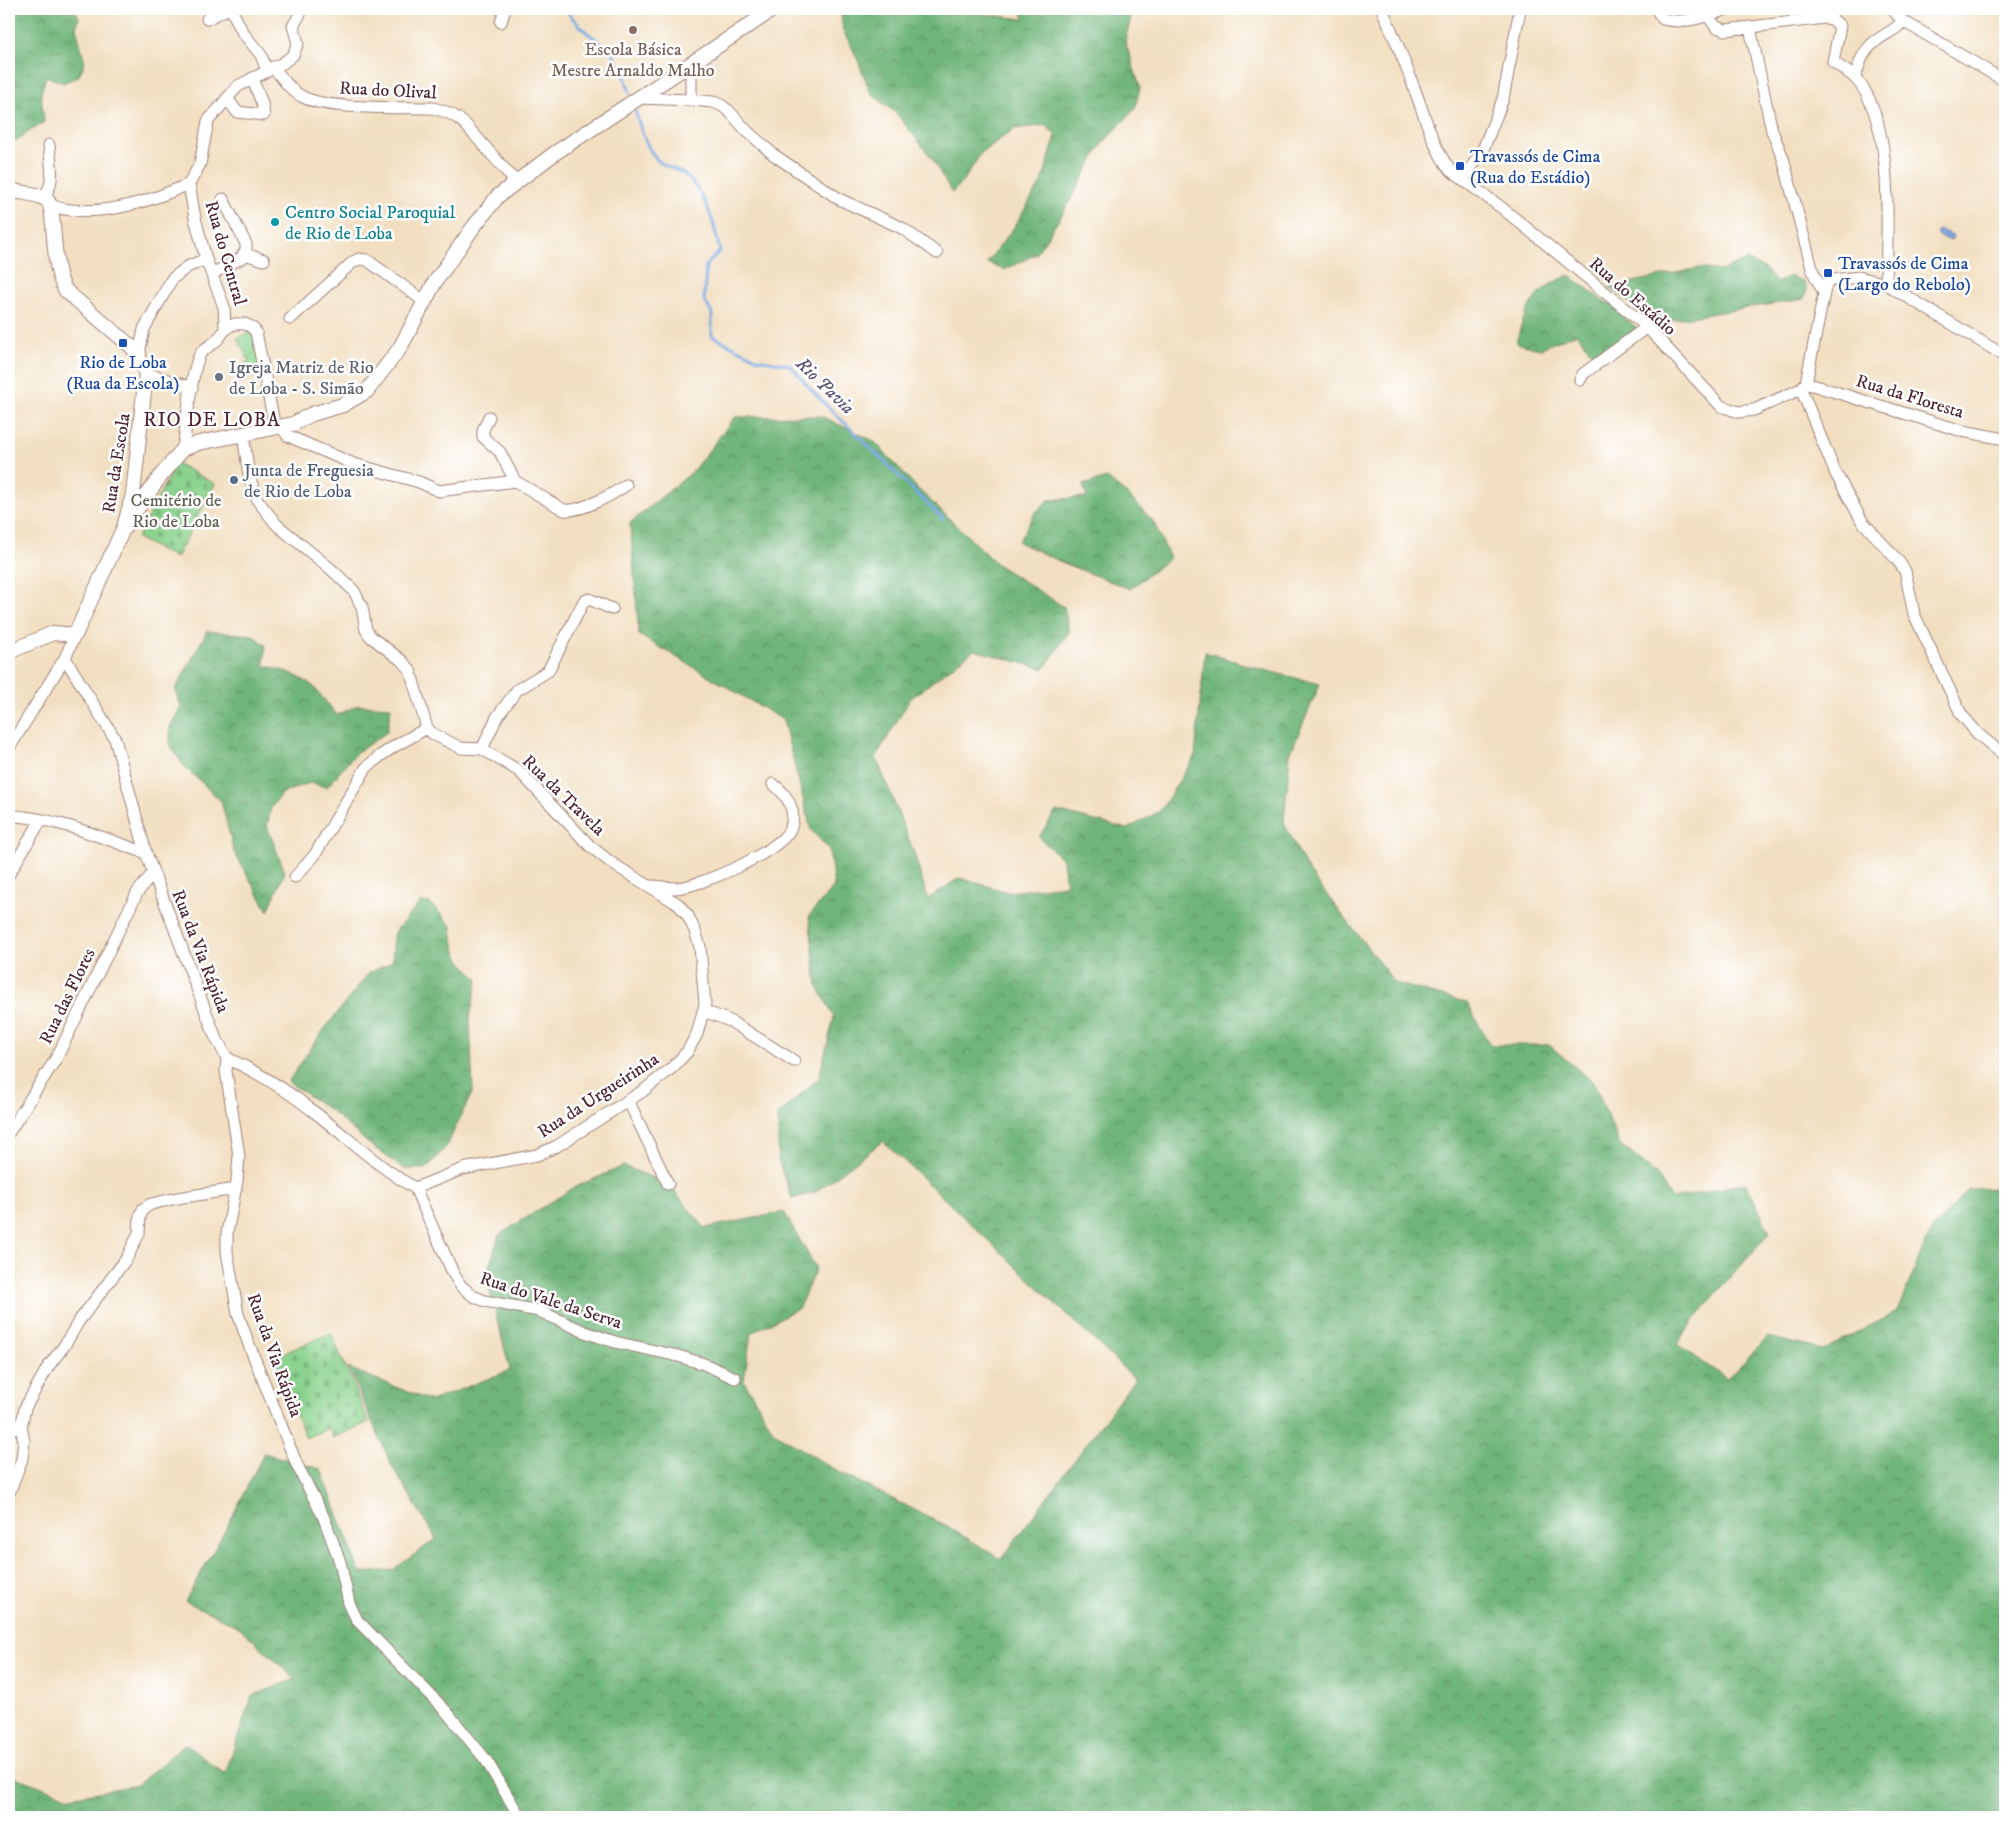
<svg xmlns="http://www.w3.org/2000/svg" width="2014" height="1826" viewBox="0 0 2014 1826" font-family="'IM FELL DW Pica',serif">
	<style>
		.grass { fill: url(#grass-tufts); stroke: #6a795c }
		.forest { fill: url(#forest-crowns); stroke: #5d6a52 }
		.cemetery { fill: url(#cemetery-stones); stroke: #6a795c }
		.water { fill: #79a7e2; stroke: #626386 }
		.lines { fill: none; stroke-linecap: round; stroke-linejoin: round }
		.stream { stroke: #79a7e2; stroke-width: 3 }
		.minor-casing { stroke: #9e7f76; stroke-width: 13 }
		.tertiary-casing { stroke: #9e7f76; stroke-width: 16 }
		.minor { stroke: #fff; stroke-width: 11 }
		.tertiary { stroke: #fff; stroke-width: 14 }
		.education-dot { fill: #8d6e63; stroke: #fff; stroke-width: 2 }
		.transit-dot { fill: #1a4fb4; stroke: #fff; stroke-width: 2 }
		.culture-dot { fill: #0f9aa8; stroke: #fff; stroke-width: 2 }
		.worship-dot { fill: #6b7280; stroke: #fff; stroke-width: 2 }
		.service-dot { fill: #5c6f8a; stroke: #fff; stroke-width: 2 }
		.labels { text-anchor: middle; stroke-width: 5; stroke-linejoin: round; paint-order: stroke }
		.education-label { font-size: 18px; fill: #785e54; stroke: #fff }
		.street-label { font-size: 18px; fill: #4a1f2b; stroke: #fff }
		.transit-label { font-size: 18px; fill: #164399; stroke: #fff; text-anchor: start }
		.culture-label { font-size: 18px; fill: #0d838f; stroke: #fff; text-anchor: start }
		.worship-label { font-size: 18px; fill: #5b616d; stroke: #fff; text-anchor: start }
		.service-label { font-size: 18px; fill: #4e5e75; stroke: #fff; text-anchor: start }
		.park-label { font-size: 18px; fill: #615e4e; stroke: #fff }
		.water-label { font-size: 19px; font-style: italic; fill: #5d5574; stroke: #fff }
		.quarter-label { font-size: 20px; letter-spacing: 1px; fill: #4a1f2b; stroke: #fff }
	</style>
	<defs>
		<pattern id="grass-tufts" width="24" height="20" patternUnits="userSpaceOnUse" patternTransform="scale(1.25)"><rect width="24" height="20" fill="#8bd38e"/><path d="M3 7l-1-3M5 7V3M7 7l1-3M15 17l-1-3M17 17v-4M19 17l1-3" fill="none" stroke="#79b57b"/></pattern>
		<pattern id="forest-crowns" width="20" height="18" patternUnits="userSpaceOnUse" patternTransform="scale(1.25)"><rect width="20" height="18" fill="#70b579"/><path d="M2 6a3 3 0 1 1 6 0M12 15a3 3 0 1 1 6 0" fill="none" stroke="#5e9363"/></pattern>
		<pattern id="cemetery-stones" width="16" height="16" patternUnits="userSpaceOnUse" patternTransform="scale(1.25)"><rect width="16" height="16" fill="#8bd38e"/><path d="M2 7V4a2 2 0 0 1 4 0v3zM10 15v-3a2 2 0 0 1 4 0v3z" fill="#79b57b"/></pattern>
	</defs>
	<rect width="100%" height="100%" fill="#fff"/>
	<filter id="ink" filterUnits="userSpaceOnUse"><feTurbulence type="fractalNoise" baseFrequency=".02" numOctaves="2"/><feDisplacementMap in="SourceGraphic" scale="10" xChannelSelector="R" yChannelSelector="G"/><feConvolveMatrix kernelMatrix="1 2 1 2 8 2 1 2 1" color-interpolation-filters="sRGB"/></filter>
	<filter id="wash" filterUnits="userSpaceOnUse"><feTurbulence type="fractalNoise" baseFrequency=".0096" numOctaves="4" result="noise"/><feDisplacementMap in="SourceGraphic" scale="20" xChannelSelector="R" yChannelSelector="G"/><feGaussianBlur stdDeviation="1.12" result="paint"/><feColorMatrix in="noise" values="0 0 0 0 0 0 0 0 0 0 0 0 0 0 0 0 0 1.4 0 .05"/><feComposite in="paint" operator="in"/></filter>
	<g filter="url(#wash)">
		<rect width="100%" height="100%" fill="#f2dfc1"/>
		<path class="grass" d="M250 332 255 339 262 373 247 379 241 365 249 361 237 338Z"/>
		<path class="forest" d="M9 9H75L79 18 76 28 85 62 79 76 63 83 46 76 41 93 44 122 9 145Z
			M840 9H942L1024 19 1021 9H1133L1125 41 1140 87 1135 109 1102 144 1060 218 1036 254 1004 270 987 263 1012 230 1042 181 1056 136 1046 125 1014 129 981 153 964 180 952 193 931 157 896 113 871 94 857 58 843 30Z
			M1746 260 1764 268 1777 283 1790 276 1804 281 1807 290 1804 299 1653 323 1610 287 1699 268 1721 271Z
			M1569 275 1602 300 1614 306 1622 316 1637 328 1596 359 1577 333 1539 349 1516 343C1521 324 1528 302 1544 289 1551 283 1561 279 1569 275Z
			M821 416 874 441 917 488 998 565 1064 607 1069 632 1044 669 974 650 910 699 876 757 913 850 928 899 959 878 1008 892 1066 885 1063 860 1039 837 1056 811 1127 829 1160 811 1195 756 1205 652 1260 669 1320 684 1290 754 1284 823 1307 869 1395 983 1467 1003 1490 1045H1549L1594 1083 1619 1143 1656 1174 1672 1199 1746 1183 1770 1233 1708 1303 1677 1344 1727 1379 1768 1337 1823 1350 1897 1312 1930 1232 1969 1189 2005 1188V1817H9V1775L70 1797 137 1785 185 1744 225 1774 252 1696 295 1679 239 1627 185 1601 227 1527 264 1453 321 1469 360 1573 393 1570 436 1539 393 1468 348 1368 431 1401 510 1370 486 1276 499 1235 575 1187 624 1166 668 1184 705 1228 784 1212 816 1268 799 1308 751 1333 744 1381 774 1432 837 1471 947 1526 1001 1559 1135 1379 883 1141 816 1192 792 1199 778 1160V1115L819 1078 834 1017 817 985 809 916 834 886 829 849 811 830 783 720 639 635 630 523 692 472 735 417Z
			M1107 478 1128 495 1153 521 1170 558 1130 589 1068 565 1018 542 1035 513 1048 500 1087 497 1083 485Z
			M207 631 252 635 266 645 264 665 291 673 312 685 337 715 358 705 391 707 387 732 356 753 327 787 310 783 282 793 271 808 267 826 285 872 268 911 234 852 221 801 183 765 170 745V727L181 706 175 690Z
			M420 902 430 903 452 926C454 955 458 959 478 979L470 1017 473 1091 446 1147 426 1169H404L369 1144 331 1111 288 1082 319 1036 368 974 393 961V934Z"/>
		<path class="cemetery" d="M176 463 215 484 176 558 137 538Z
			M331 1333 369 1422 333 1438 329 1428 306 1438 272 1358Z"/>
		<path class="water" d="M1941 230 1953 236 1951 241 1937 235V231Z"/>
		<g class="lines">
			<path class="stream" d="M564 9 584 30 612 52 625 77 630 93
				M635 111C640 126 647 153 661 163 673 171 681 168 693 183 710 206 714 224 720 251L706 265 704 300 712 313V336L758 359 790 365 816 395 943 519"/>
		</g>
	</g>
	<g filter="url(#ink)">
		<g class="lines">
			<defs>
				<path id="minor" d="M227 9 232 11 243 33 261 55 267 71
					M1382 9C1393 34 1404 59 1413 85 1424 113 1432 146 1450 170L1502 208 1645 325 1721 406 1739 412 1754 410 1801 389 1806 383 1824 293 1826 284 1832 280 1859 277 1886 284 2005 356
					M1656 9 1663 19C1684 25 1707 16 1727 9
					M1892 9 1903 21 2005 81
					M1708 16 1716 27 1726 30 1825 18 1832 19 1840 26 1833 62C1840 67 1849 72 1855 78 1895 119 1887 230 1886 284
					M207 19 227 9
					M501 22 505 9
					M1750 28 1772 131 1783 158 1813 272 1824 293
					M691 63V100
					M273 67C282 77 290 91 303 97 327 110 401 107 432 108 446 111 455 115 465 124L515 181
					M1855 78C1860 60 1864 48 1880 38 1889 32 1896 30 1903 21
					M227 98 237 112 264 115 262 103 252 78
					M639 98 691 100 713 102 721 105 729 111 747 131 774 155 839 199 902 228 937 253
					M1463 179 1482 152 1503 99 1520 9
					M42 197C57 187 50 160 49 145
					M223 199 246 244V250L241 258
					M50 204C57 209 64 209 72 210 112 214 153 200 189 184
					M212 274 243 257 248 255 264 260
					M290 319 353 262 359 259 367 260 424 301
					M225 328 224 307 206 259 195 218 189 184 200 164 208 121 238 86 283 63 293 55 298 43 293 26 303 9
					M141 361 140 349 144 329 172 279 187 267 206 259
					M146 373 192 388
					M1580 380 1583 374 1647 327
					M1806 383 1962 431 2005 439
					M1801 389 1835 472 1862 521 1899 562 1905 571 1914 614 1961 714 1978 734 2005 756
					M489 417 483 430V437L500 452 515 481
					M281 426 288 436 354 464 419 482 439 491 515 481 564 510C581 512 612 495 626 485
					M243 434 249 476 258 501 277 525 331 569 354 591 362 607 366 630 371 637 401 660 410 670 427 728 433 734 461 748 482 749 519 771 590 846 613 864 678 904 688 916 695 931 700 947 705 1004 697 1034 687 1052 673 1067 643 1091 557 1146 537 1155 463 1169 415 1188
					M183 449C186 429 191 367 201 353 204 348 211 346 216 341 223 334 224 327 235 324 244 323 250 324 256 332L275 428
					M65 658 115 739 146 853 215 1036 227 1058 226 1071 239 1156 237 1181 227 1233V1252L238 1314 248 1342 297 1465 324 1518 340 1562 349 1603 357 1620 445 1710 486 1760 520 1817
					M9 748 65 658 75 635
					M482 749 497 717 517 690 548 671 584 601 589 599 612 609
					M9 816C51 816 106 839 146 853
					M9 874 41 820
					M295 877 314 856 366 768 380 756 395 746 427 728
					M653 886C661 887 669 888 676 888 702 886 776 853 789 831 799 813 787 794 773 784
					M704 1011 730 1021 794 1061
					M227 1058C257 1072 287 1090 313 1111 347 1137 378 1167 415 1188
					M628 1100 668 1184
					M9 1132 57 1057 137 893 153 873
					M415 1188 454 1275 461 1286 473 1296 485 1301 539 1311 585 1332 615 1342 678 1356 704 1364 735 1378
					M9 1429 21 1427
					M9 1493 22 1459 24 1441 21 1427 25 1408 48 1367 64 1346 79 1321 127 1258 139 1233 140 1217 143 1209 151 1204 177 1198 236 1189"/>
				<path id="tertiary" d="M9 190C20 193 38 193 47 200 57 209 50 268 66 291L133 348 138 356 146 373 133 494 124 527 75 635 53 633 9 652
					M124 527 160 477 183 449 199 443 293 424 312 414 343 405 367 391 400 348 435 282 472 229 498 196 555 153 774 9"/>
			</defs>
			<use href="#minor" class="minor-casing"/>
			<use href="#tertiary" class="tertiary-casing"/>
			<use href="#minor" class="minor"/>
			<use href="#tertiary" class="tertiary"/>
		</g>
	</g>
	<circle class="education-dot" cx="633" cy="30" r="5"/>
	<g class="transit-dot">
		<rect x="1455" y="161" width="10" height="10" rx="2.5"/>
		<rect x="1823" y="268" width="10" height="10" rx="2.5"/>
		<rect x="118" y="338" width="10" height="10" rx="2.5"/>
	</g>
	<circle class="culture-dot" cx="275" cy="222" r="5"/>
	<circle class="worship-dot" cx="219" cy="377" r="5"/>
	<circle class="service-dot" cx="234" cy="480" r="5"/>
	<g class="labels">
		<g class="education-label">
			<text x="633" y="55">Escola Básica<tspan x="633" dy="21">Mestre Arnaldo Malho</tspan></text>
		</g>
		<g class="street-label">
			<text transform="translate(388 90) rotate(3)" y="6">Rua do Olival</text>
			<text transform="translate(226 253) rotate(74)" y="6">Rua do Central</text>
			<text transform="translate(1633 296) rotate(41)" y="6">Rua do Estádio</text>
			<text transform="translate(1910 396) rotate(17)" y="6">Rua da Floresta</text>
			<text transform="translate(116 463) rotate(-81)" y="6">Rua da Escola</text>
			<text transform="translate(564 795) rotate(44)" y="6">Rua da Travela</text>
			<text transform="translate(201 951) rotate(69)" y="6">Rua da Via Rápida</text>
			<text transform="translate(67 996) rotate(-64)" y="6">Rua das Flores</text>
			<text transform="translate(598 1095) rotate(-33)" y="6">Rua da Urgueirinha</text>
			<text transform="translate(551 1300) rotate(18)" y="6">Rua do Vale da Serva</text>
			<text transform="translate(275 1355) rotate(70)" y="6">Rua da Via Rápida</text>
		</g>
		<g class="transit-label">
			<text x="1470" y="162">Travassós de Cima<tspan x="1470" dy="21">(Rua do Estádio)</tspan></text>
			<text x="1838" y="269">Travassós de Cima<tspan x="1838" dy="21">(Largo do Rebolo)</tspan></text>
			<text x="123" y="368" text-anchor="middle">Rio de Loba<tspan x="123" dy="21">(Rua da Escola)</tspan></text>
		</g>
		<g class="culture-label">
			<text x="285" y="218">Centro Social Paroquial<tspan x="285" dy="21">de Rio de Loba</tspan></text>
		</g>
		<g class="worship-label">
			<text x="229" y="373">Igreja Matriz de Rio<tspan x="229" dy="21">de Loba - S. Simão</tspan></text>
		</g>
		<g class="service-label">
			<text x="244" y="476">Junta de Freguesia<tspan x="244" dy="21">de Rio de Loba</tspan></text>
		</g>
		<g class="park-label">
			<text x="176" y="506">Cemitério de<tspan x="176" dy="21">Rio de Loba</tspan></text>
		</g>
		<g class="water-label">
			<text transform="translate(826 385) rotate(44)" y="7">Rio Pavia</text>
		</g>
		<g class="quarter-label">
			<text x="212" y="426">RIO DE LOBA</text>
		</g>
	</g>
	<rect width="2014" height="1826" fill="none" stroke="#fff" stroke-width="30"/>
</svg>
